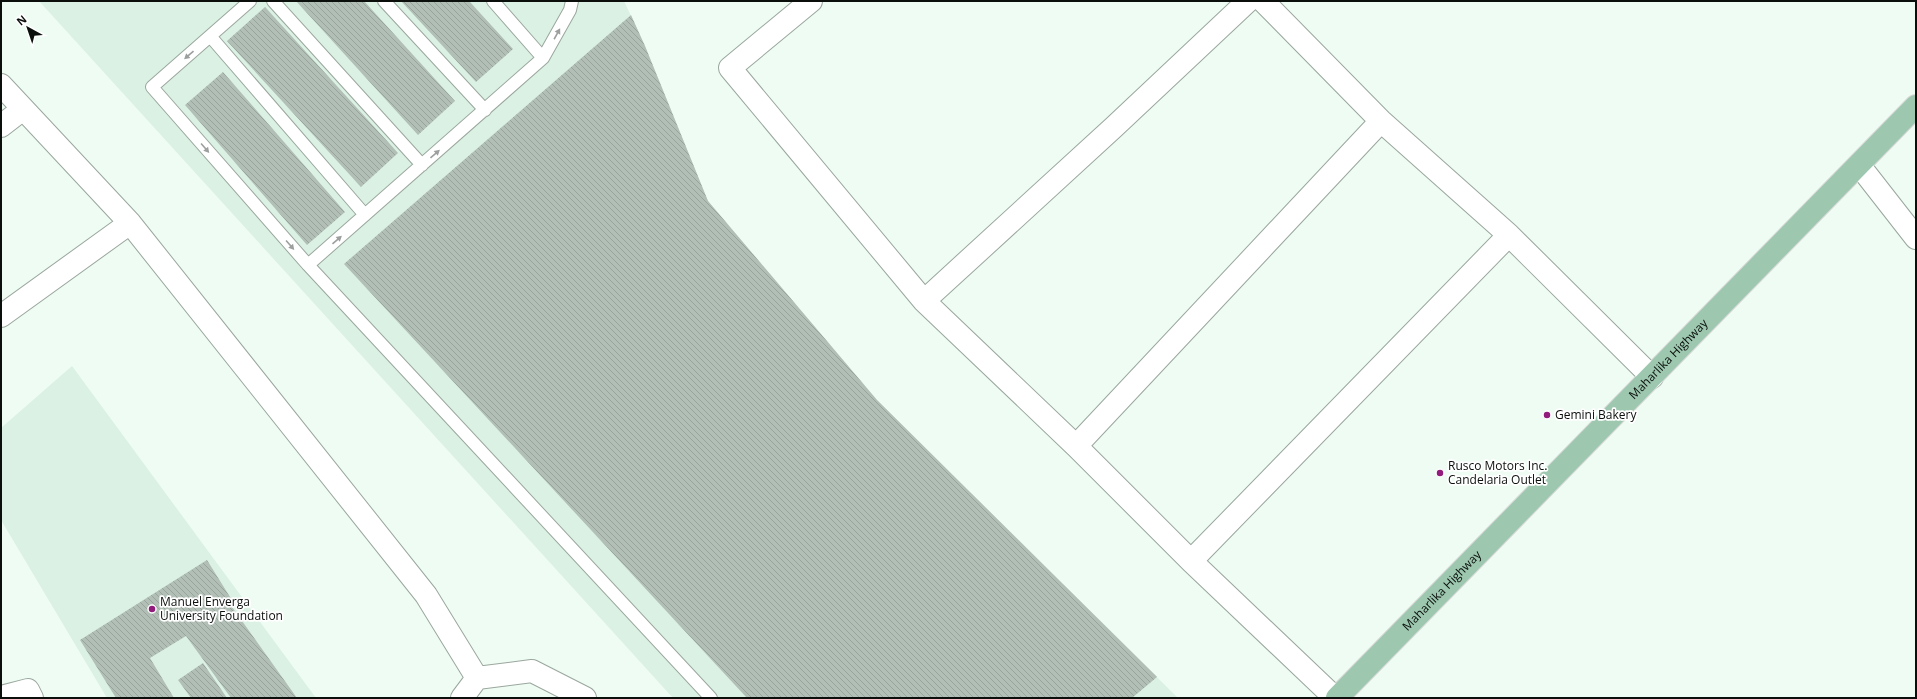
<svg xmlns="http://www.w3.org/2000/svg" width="1917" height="699" viewBox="0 0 1917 699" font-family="'Open Sans',sans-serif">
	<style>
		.built { fill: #dbf1e3 }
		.building { fill: url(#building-back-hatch) }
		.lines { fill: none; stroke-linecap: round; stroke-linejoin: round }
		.lane-casing { stroke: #9aa79e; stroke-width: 14 }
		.street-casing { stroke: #9aa79e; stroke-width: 24 }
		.primary-casing { stroke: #d8d9d8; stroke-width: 24 }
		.lane { stroke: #fff; stroke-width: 12 }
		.street { stroke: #fff; stroke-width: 22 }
		.primary { stroke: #9dc8af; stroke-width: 22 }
		.oneway { fill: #9d9f9e }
		.poi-dot { fill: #911c7b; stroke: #fff; stroke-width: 1.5 }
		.labels { text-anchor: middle; stroke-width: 3.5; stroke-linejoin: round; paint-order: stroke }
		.street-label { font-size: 12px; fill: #0b0f0c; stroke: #fff }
		.poi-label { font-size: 12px; fill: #0b0f0c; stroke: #fff; text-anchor: start }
	</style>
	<defs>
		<pattern id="building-back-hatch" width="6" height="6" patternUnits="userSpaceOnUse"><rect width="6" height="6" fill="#b1bfb6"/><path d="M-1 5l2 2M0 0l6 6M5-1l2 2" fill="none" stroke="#97a39b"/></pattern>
	</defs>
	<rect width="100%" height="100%" fill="#eefcf3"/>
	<path class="built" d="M39 1H624L645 46 708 201 877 400 1178 698H673Z
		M72 366 316 698H107L1 520V428Z"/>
	<path class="building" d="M296 1H364L455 101 418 135Z
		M401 1H469L513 49 476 82Z
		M265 7 398 153 361 187 227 41Z
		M631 15 645 46 708 201 877 400 1157 677 1132 698H747L344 264Z
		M223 72 345 212 307 245 185 105Z
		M207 560 235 605 232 607 297 698H231L186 636 150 658 174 698H116L80 640Z
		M203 663 227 698H191L178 680Z"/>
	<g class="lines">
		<defs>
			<path id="lane" d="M250 1 152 87 308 265 711 698
				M273 1 422 165
				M384 1 485 110
				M493 1 543 58
				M210 36 365 215
				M308 265 543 58 570 10 572 1"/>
			<path id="street" d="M811 1 730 68 924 301 1076 446 1191 561 1335 698
				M1263 1 1381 121 1509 235 1652 377
				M1 85 130 223 426 595 477 678
				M1 126 23 109
				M1859 165 1916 238
				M924 301 1114 127 1248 1
				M1 316 130 223
				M1076 446 1381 121
				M1191 561 1509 235
				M1 697 28 690 32 698
				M462 698 477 678 532 671 585 698"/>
			<g id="primary">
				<path id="s1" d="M1337 698 1916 106"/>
			</g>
		</defs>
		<use href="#lane" class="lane-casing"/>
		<use href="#street" class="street-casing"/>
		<use href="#primary" class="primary-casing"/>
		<use href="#lane" class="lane"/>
		<use href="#street" class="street"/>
		<use href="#primary" class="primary"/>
	</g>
	<defs><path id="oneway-solid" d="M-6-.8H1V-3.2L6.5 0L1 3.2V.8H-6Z"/></defs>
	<g class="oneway">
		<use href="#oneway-solid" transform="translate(557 34) rotate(-61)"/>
		<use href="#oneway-solid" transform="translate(189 55) rotate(139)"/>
		<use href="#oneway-solid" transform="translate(205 148) rotate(49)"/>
		<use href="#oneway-solid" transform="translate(435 154) rotate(-41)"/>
		<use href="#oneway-solid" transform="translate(337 240) rotate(-41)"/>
		<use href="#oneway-solid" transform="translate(290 245) rotate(49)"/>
	</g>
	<g class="poi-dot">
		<circle cx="1547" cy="415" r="4"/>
		<circle cx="1440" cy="473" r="4"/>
		<circle cx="152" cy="609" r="4"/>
	</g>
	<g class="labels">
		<g class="street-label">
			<text dy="4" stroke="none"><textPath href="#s1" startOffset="474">Maharlika Highway</textPath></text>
			<text dy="4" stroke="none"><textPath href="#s1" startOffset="150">Maharlika Highway</textPath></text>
		</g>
		<g class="poi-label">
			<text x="1555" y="419">Gemini Bakery</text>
			<text x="1448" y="470">Rusco Motors Inc.<tspan x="1448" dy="14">Candelaria Outlet</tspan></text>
			<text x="160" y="606">Manuel Enverga<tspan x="160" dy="14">University Foundation</tspan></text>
		</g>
	</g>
	<rect width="1917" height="699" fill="none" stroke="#0b0f0c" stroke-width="4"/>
	<g transform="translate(28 28) rotate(320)" stroke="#ffffff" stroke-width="3" paint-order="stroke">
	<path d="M0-3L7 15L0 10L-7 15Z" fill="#0b0f0c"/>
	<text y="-6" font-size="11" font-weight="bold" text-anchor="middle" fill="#0b0f0c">N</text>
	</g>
</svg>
